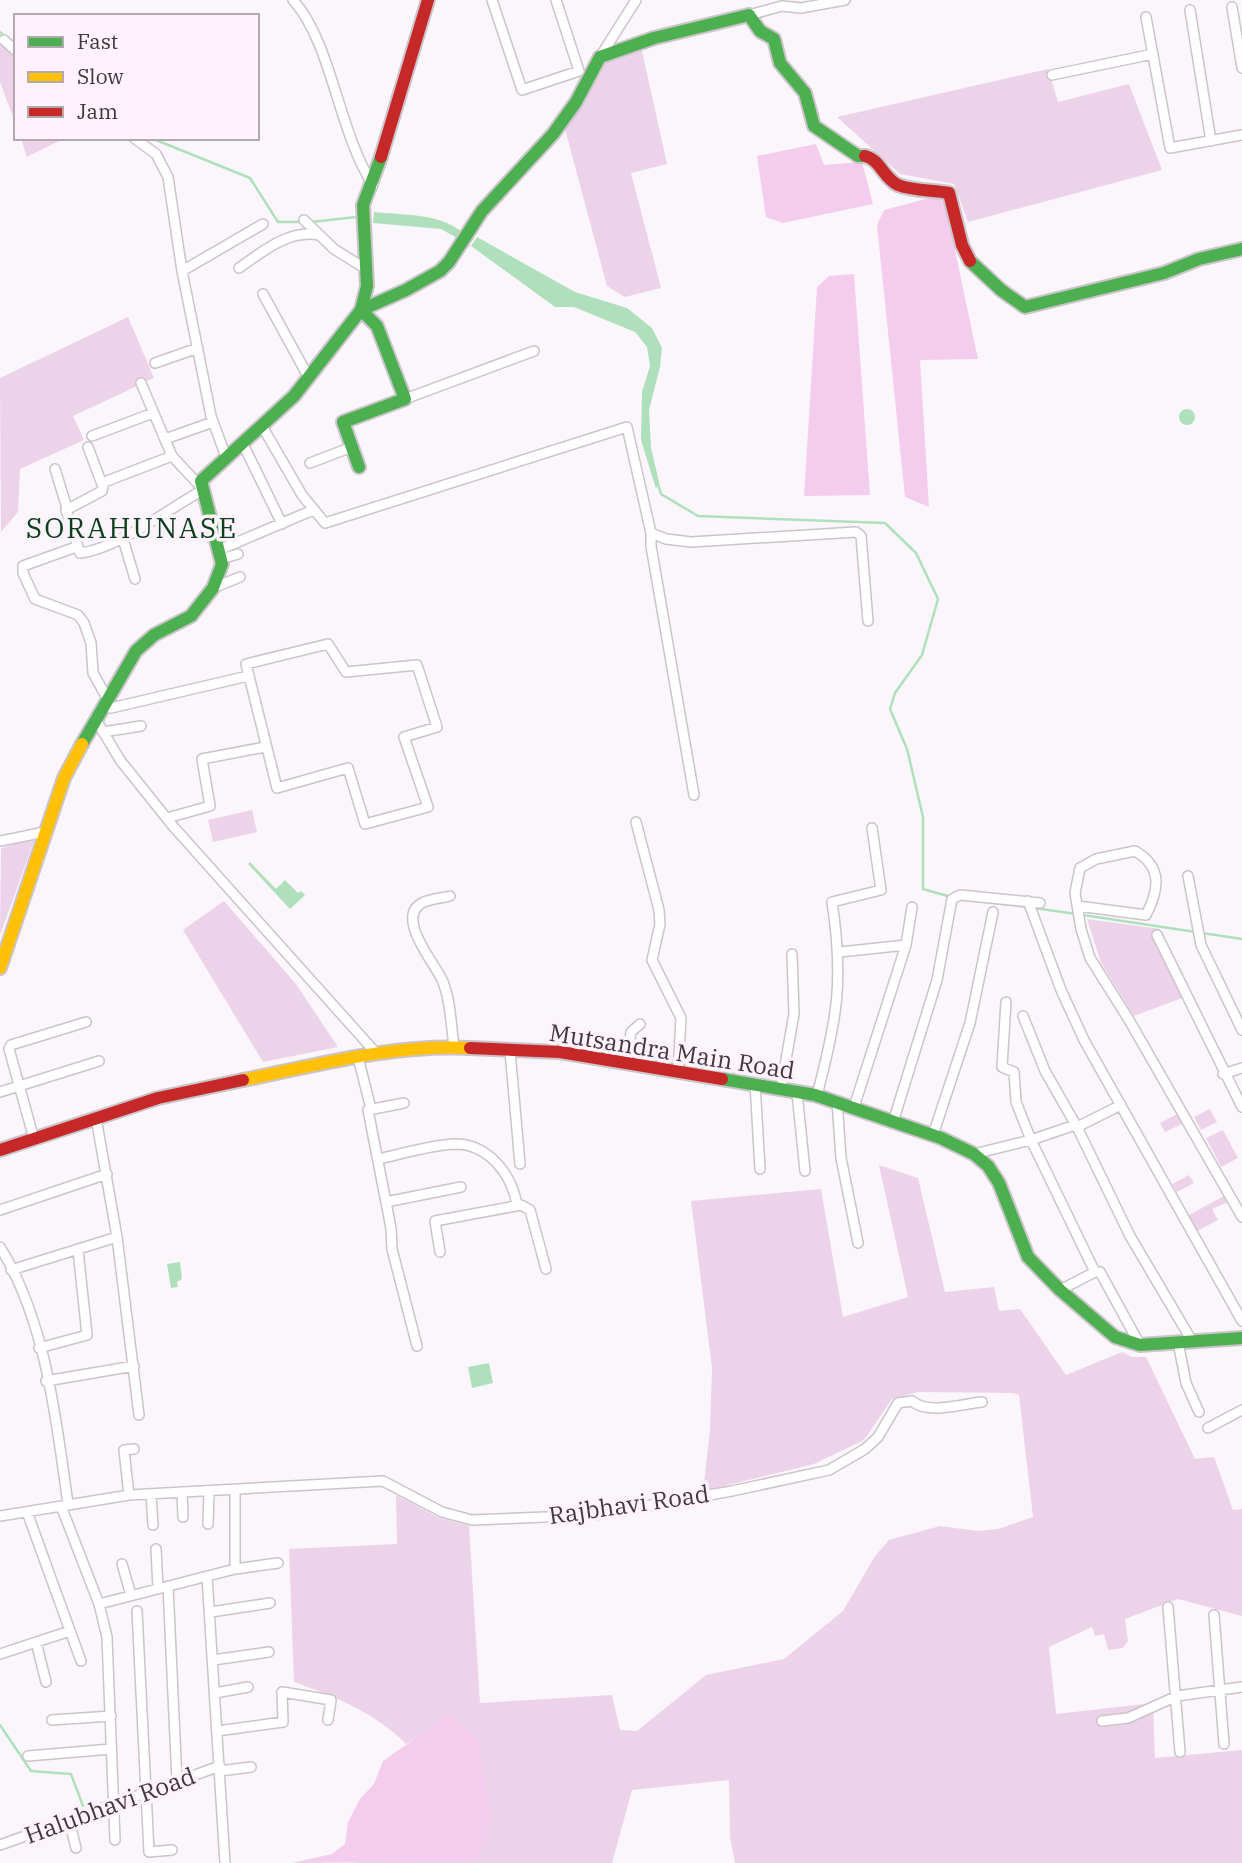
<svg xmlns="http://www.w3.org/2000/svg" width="1242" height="1863" viewBox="0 0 1242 1863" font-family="'IBM Plex Serif',serif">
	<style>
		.green { fill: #edd3e9 }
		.forest { fill: #f4cced }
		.water { fill: #afe0bb }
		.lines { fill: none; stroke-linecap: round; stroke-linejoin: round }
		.stream { stroke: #afe0bb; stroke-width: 2.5 }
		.street-casing { stroke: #cbc4ca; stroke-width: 12 }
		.fast-casing { stroke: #cbc4ca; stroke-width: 16 }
		.slow-casing { stroke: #cbc4ca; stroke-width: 16 }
		.jam-casing { stroke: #cbc4ca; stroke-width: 16 }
		.street { stroke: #fefefe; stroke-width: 9 }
		.fast { stroke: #4caf50; stroke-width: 12 }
		.slow { stroke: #ffc107; stroke-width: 12 }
		.jam { stroke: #c62828; stroke-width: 12 }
		.labels { text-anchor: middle; stroke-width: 7; stroke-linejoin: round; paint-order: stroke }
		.street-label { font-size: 24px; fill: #41373f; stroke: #fef3fc }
		.quarter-label { font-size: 28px; letter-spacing: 2px; fill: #0a401e; stroke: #fef3fc }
	</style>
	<rect width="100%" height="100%" fill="#fbf6fb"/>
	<path class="green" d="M3 41 16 58V125L0 82V43Z
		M641 47 667 164 631 173 661 288 625 297 607 286 565 129 579 109 602 61Z
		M1048 69 1058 102 1129 84 1162 170 968 222 954 184 900 174 837 117Z
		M21 138H65L27 157Z
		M128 317 154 378 73 416 84 440 20 469 18 512 1 532 0 378Z
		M252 810 257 832 213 842 208 820Z
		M35 838 1 933H0L1 848Z
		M224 901 296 984 338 1047 263 1062 183 930Z
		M1087 919 1160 929 1190 995 1134 1016 1101 963Z
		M1210 1109 1217 1122 1201 1130 1194 1117Z
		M1177 1114 1182 1124 1165 1132 1160 1123Z
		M1223 1130 1238 1158 1221 1167 1206 1138Z
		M879 1165 918 1178 945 1292 994 1287 999 1311 1020 1309 1066 1375 1122 1352 1132 1357H1146L1195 1459 1214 1457 1233 1510 1242 1509V1616L1178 1599 1125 1619 1128 1641 1123 1648 1108 1650 1104 1634 1095 1636 1092 1627 1049 1647 1056 1714 1153 1703 1155 1758 1242 1750V1863H735L730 1837 729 1780 632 1790 612 1863H352L362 1861 421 1735 406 1744C376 1713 334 1696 294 1682L289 1549 397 1544 396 1495 437 1517 469 1526 480 1703 612 1695 620 1730 637 1731 706 1675 784 1659 843 1611 875 1556 889 1540 940 1526 978 1531 998 1529 1033 1517 1019 1395 1013 1393 918 1392 892 1399 864 1440 814 1464 703 1491 710 1430 712 1368 691 1201 821 1189 843 1317 908 1297Z
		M1189 1175 1194 1183 1177 1192 1172 1184Z
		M1224 1196 1228 1202 1212 1209 1218 1220 1197 1231 1189 1215Z"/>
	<path class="forest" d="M816 144 824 165 862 162 873 204 783 223 766 217 757 156Z
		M937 196 945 203 978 359 920 360 929 507 905 497 877 225 884 210Z
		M854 274 870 495 804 496 817 287 829 276Z
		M446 1717H452L478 1740 491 1820 476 1861 292 1863 332 1854 345 1844 348 1822 360 1799 374 1784 383 1761Z"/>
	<path class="water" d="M374 212C402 215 439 213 462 232L459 239 441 229 373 223Z
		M477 237 575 292 627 308 652 328 662 348 660 367 649 410 651 448 659 482 656 489 641 440 642 392 650 366 647 347 635 332 574 307H555L471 246Z
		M1179 417a8 8 0 1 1 16 0a8 8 0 1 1-16 0Z
		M250 862 276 889 285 880 298 893 301 891 305 895 290 909 248 864Z
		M180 1262 182 1279 177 1282 178 1287 171 1288 167 1264Z
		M489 1363 493 1383 472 1388 468 1367Z"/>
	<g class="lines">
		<path class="stream" d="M0 32 6 37
			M151 138 250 178 278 222H304
			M311 222 356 217
			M657 480 661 494 698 516 885 523 916 553 938 599 922 655 895 693 890 709 907 749 923 817V889L951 897
			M986 902 1028 907
			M1034 908 1076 914
			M1083 915 1242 939
			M0 1725 31 1771 71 1774 83 1806"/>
		<defs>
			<path id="street" d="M293 0C332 43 338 131 373 185
				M492 0 522 90 579 71 556 0
				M1232 7 1242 68
				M1190 10 1211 141
				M749 15 782 6 801 8 845 0
				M1146 17 1170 148 1242 135
				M4 40 16 51
				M600 57 636 0
				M1052 75 1153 54
				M134 138 156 154 168 177 182 271 211 416 226 457
				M304 220 334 249 366 269
				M239 268C262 252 289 229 319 235
				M182 271 263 224
				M263 294 309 378
				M155 363 198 348
				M141 383 172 456 200 486
				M405 399 534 351
				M262 426 302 495 325 523 627 427 651 533V546L694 795
				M92 436 153 413
				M165 439 213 422
				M243 444 282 524
				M88 447 103 487 102 491 66 510 80 553C117 549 167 510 201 491
				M310 463 352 447
				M55 469 67 508
				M107 481 172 456
				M651 533 666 539 691 542 856 532 861 536 868 621
				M123 539 135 579
				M76 547 23 566V573L35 599 78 615 84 623 91 643 93 673 107 698
				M219 550 313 510
				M221 559 238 554
				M213 588 240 577
				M328 644 346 672 417 665 437 727 404 737 428 807 365 824 348 768 277 788 246 664Z
				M102 707 111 708 248 676
				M95 718 120 760 172 825 376 1053
				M103 732 141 726
				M167 818 210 806 202 759 265 747
				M636 822 659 910 660 924 652 960 681 1018 678 1072
				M0 841 45 832
				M1188 876 1201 945 1242 1030
				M450 896C442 898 432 899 424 902 392 916 438 967 443 982 451 1002 451 1026 454 1046
				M1028 901 1061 990 1084 1040 1242 1321
				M1078 906 1146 915C1159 890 1163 867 1135 851L1096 859 1080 868 1075 893 1081 929 1090 958 1129 1020 1242 1217
				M1157 935 1242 1107
				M840 952 906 945
				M1006 1002 1002 1067 1014 1072 1016 1102 1031 1140 1095 1272H1100L1140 1345
				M1023 1016 1045 1071 1077 1127 1130 1236 1192 1341
				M510 1051 520 1164
				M358 1057 371 1109
				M627 1063 631 1032 640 1024
				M1223 1074 1242 1068
				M755 1083 760 1169
				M781 1088 794 1014 792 954
				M0 1092 99 1061
				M797 1093 805 1171
				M817 1095C837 1019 844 981 832 902L881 890 872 828
				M837 1101 841 1158 858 1243
				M404 1103 368 1110 391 1228 392 1249 417 1346
				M854 1107 906 945 912 907
				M96 1118 117 1237 139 1415
				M894 1119 937 980 952 899 960 895 1040 903
				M1077 1127 1121 1105
				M933 1135 970 1023 993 912
				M34 1139 9 1049 11 1045 86 1022
				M974 1154 1031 1140 1075 1125
				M378 1159C402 1154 430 1145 455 1144 489 1144 512 1175 517 1205
				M386 1202 461 1187
				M0 1210 107 1174
				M0 1247C46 1321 56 1419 68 1504
				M440 1252 435 1221 521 1205 530 1210 546 1269
				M11 1270 117 1237
				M1060 1290 1095 1272
				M1178 1342 1186 1383 1199 1412
				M39 1348 87 1335 78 1250
				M46 1381 134 1366
				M1208 1428 1242 1410
				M182 1492 183 1517
				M129 1495 124 1450 134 1449
				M151 1495 153 1525
				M61 1506 99 1604 107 1637 115 1840
				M27 1512 81 1661
				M0 1516 129 1495 383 1481 442 1512 472 1520 594 1515 732 1491 829 1470 865 1449 878 1437 898 1403 912 1401C928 1415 962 1404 982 1402
				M208 1524 209 1492
				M156 1549 158 1588
				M122 1564 131 1595
				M235 1569V1491
				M207 1576 225 1863
				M168 1586 177 1781
				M99 1604 235 1569 278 1563
				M1168 1607 1180 1752
				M137 1611 149 1852 172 1850
				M211 1612 270 1603
				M1214 1615 1224 1744
				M36 1642 46 1682
				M0 1654 70 1631
				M213 1660 269 1652
				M215 1693 248 1687
				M52 1720 111 1716
				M1102 1721 1128 1718 1177 1696 1242 1687
				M217 1731 283 1722 282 1692 331 1700 328 1720
				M28 1756 111 1749
				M220 1771 251 1767
				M69 1820 76 1848
				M0 1845 220 1766"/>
			<path id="fast" d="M970 261 1001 290 1025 307 1164 273 1199 259 1242 249
				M359 467 343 422 405 399 377 326 361 310 406 290 440 271 449 262 482 211 553 134 576 102 600 57 654 38 749 15 760 31 774 39 780 63 805 93 814 126 858 156H865
				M82 744 136 651 154 635 191 616 213 588 222 564 201 481 294 396 361 310 367 286 363 205 381 157
				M722 1079 815 1095 941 1138 974 1154 988 1166 999 1183 1028 1257 1060 1290 1115 1337 1140 1345 1242 1338"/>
			<path id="slow" d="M0 968 64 778 82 744
				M243 1080C318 1065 393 1044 470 1048"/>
			<path id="jam" d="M865 156C881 160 883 178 898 185 913 191 933 190 949 193L962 245 970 261
				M381 157 428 0
				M470 1048 560 1052 722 1079
				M0 1150 158 1098 243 1080"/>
		</defs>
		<use href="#street" class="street-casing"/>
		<use href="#fast" class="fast-casing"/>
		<use href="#slow" class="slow-casing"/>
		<use href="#jam" class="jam-casing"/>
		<use href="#street" class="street"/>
		<use href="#fast" class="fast"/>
		<use href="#slow" class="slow"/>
		<use href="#jam" class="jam"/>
	</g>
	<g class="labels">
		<g class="street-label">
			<text transform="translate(672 1052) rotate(9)" y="8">Mutsandra Main Road</text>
			<text transform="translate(629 1505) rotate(-8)" y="8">Rajbhavi Road</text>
			<text transform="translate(110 1806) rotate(-20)" y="8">Halubhavi Road</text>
		</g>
		<g class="quarter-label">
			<text x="132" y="538">SORAHUNASE</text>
		</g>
	</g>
	<rect x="14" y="14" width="245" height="126" fill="#fef3fc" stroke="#b2a8b0" stroke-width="2"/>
	<rect x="28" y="37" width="35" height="10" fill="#4caf50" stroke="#b2a8b0" stroke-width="2"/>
	<text x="77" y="49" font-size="21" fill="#41373f">Fast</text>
	<rect x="28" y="72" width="35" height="10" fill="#ffc107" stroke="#b2a8b0" stroke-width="2"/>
	<text x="77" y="84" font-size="21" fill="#41373f">Slow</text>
	<rect x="28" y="107" width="35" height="10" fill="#c62828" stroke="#b2a8b0" stroke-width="2"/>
	<text x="77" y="119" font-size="21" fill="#41373f">Jam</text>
</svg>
